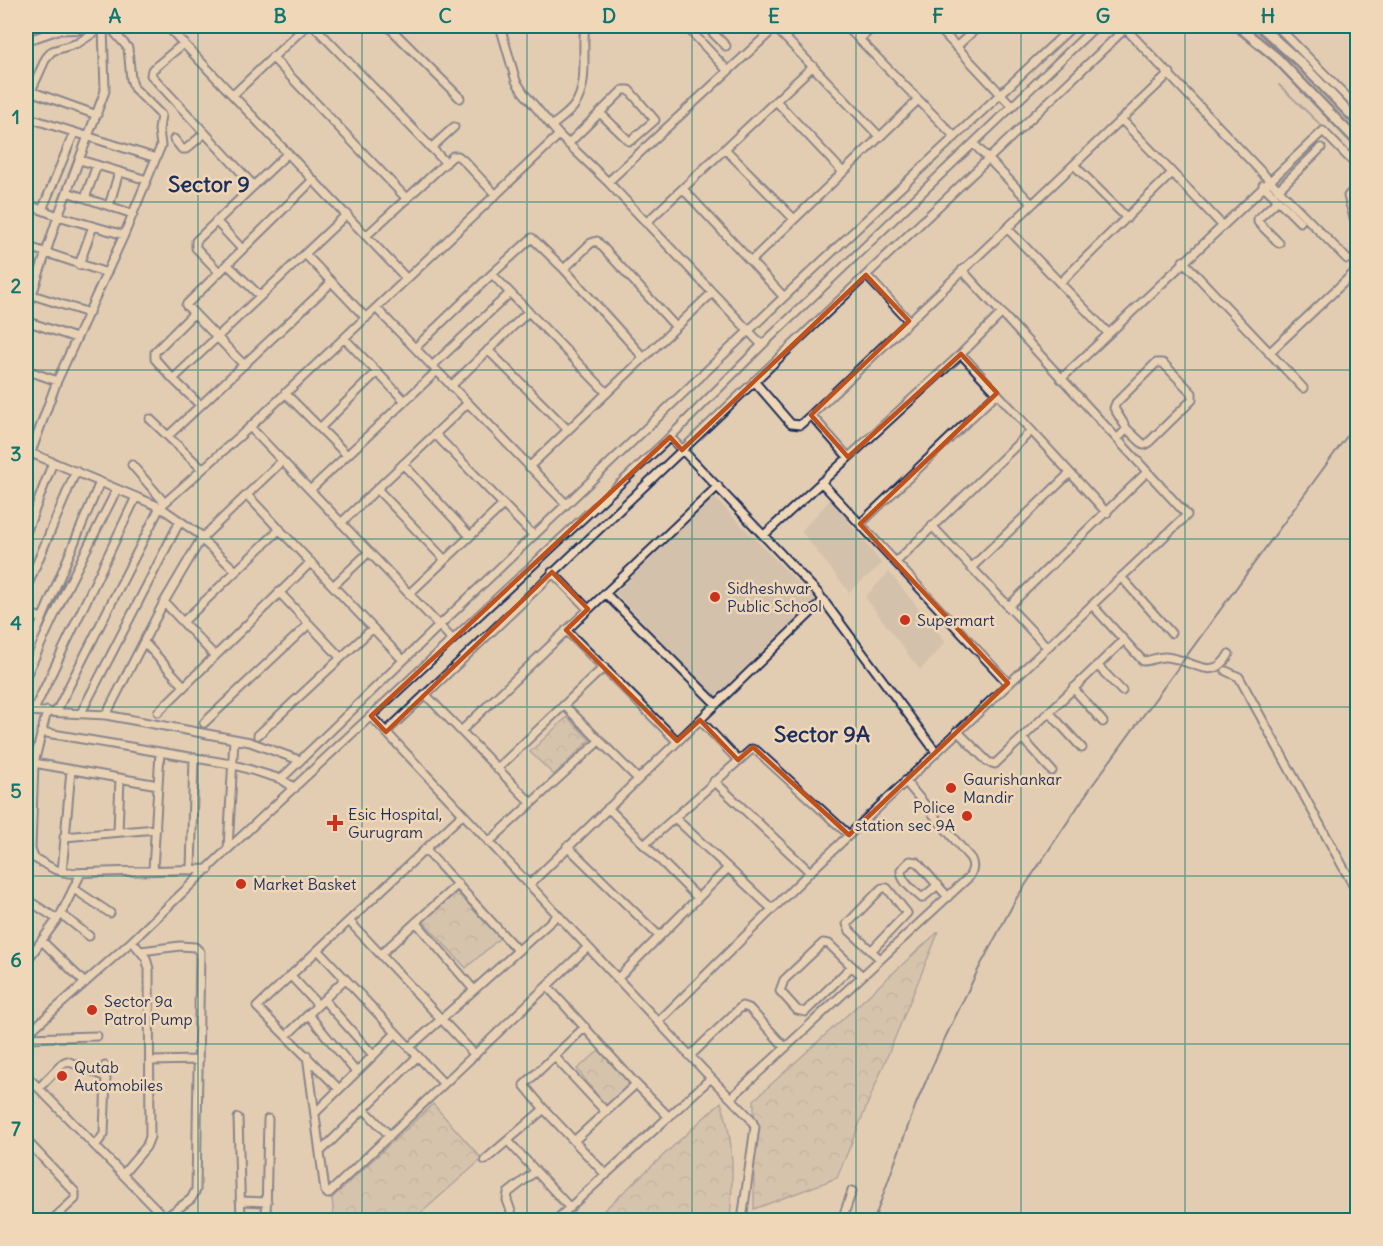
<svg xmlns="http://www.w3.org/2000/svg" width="1383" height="1246" viewBox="0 0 1383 1246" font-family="Delius,sans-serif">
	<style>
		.built { fill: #d4c1ac }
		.park { fill: url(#park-crowns); stroke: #707282; stroke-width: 1.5 }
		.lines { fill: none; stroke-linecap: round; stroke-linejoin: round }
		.stream { stroke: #686c7e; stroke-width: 2 }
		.minor-casing { stroke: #1b2f5e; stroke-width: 11 }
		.major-casing { stroke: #1b2f5e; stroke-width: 13 }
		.minor { stroke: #f0d7b7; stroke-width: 7 }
		.major { stroke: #f0d7b7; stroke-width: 8 }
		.rail { stroke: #1b2f5e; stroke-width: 2 }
		.marked { fill: none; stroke: #bf511c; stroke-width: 4.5; stroke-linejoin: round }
		.grid { fill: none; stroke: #0f766e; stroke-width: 1.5; stroke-opacity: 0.55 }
		.poi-dot { fill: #c8321e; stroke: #f0d7b7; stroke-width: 2 }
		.labels { text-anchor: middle; stroke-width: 5; stroke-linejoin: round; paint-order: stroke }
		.poi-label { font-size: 16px; fill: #1b2f5e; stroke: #f0d7b7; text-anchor: start }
		.district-label { font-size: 22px; font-weight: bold; fill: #1b2f5e; stroke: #f0d7b7 }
		.neatline { fill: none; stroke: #0f766e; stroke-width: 2 }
		.grid-label { font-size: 20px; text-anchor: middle; font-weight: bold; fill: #0f766e }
	</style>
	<defs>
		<pattern id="park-crowns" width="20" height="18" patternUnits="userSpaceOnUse" patternTransform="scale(1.5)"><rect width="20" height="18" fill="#c6b6a5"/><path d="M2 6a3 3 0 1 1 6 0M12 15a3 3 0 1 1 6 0" fill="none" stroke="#a0948a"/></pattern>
	</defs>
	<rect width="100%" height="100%" fill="#e3cdb2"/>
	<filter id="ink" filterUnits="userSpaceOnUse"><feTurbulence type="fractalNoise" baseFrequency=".0167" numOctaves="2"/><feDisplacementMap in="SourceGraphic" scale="12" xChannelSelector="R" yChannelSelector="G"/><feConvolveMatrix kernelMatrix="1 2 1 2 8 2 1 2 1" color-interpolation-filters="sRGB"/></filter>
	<g filter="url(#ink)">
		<path class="built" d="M713 496 815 600 715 697 615 593Z
			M831 499 882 564 849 592 801 531Z
			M889 572 946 642 920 670 865 597Z"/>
		<path class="park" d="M567 717 590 740 554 775 530 752Z
			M457 892 500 938 466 968 423 921Z
			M939 931 837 1178 754 1209V1100Z
			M600 1050 633 1084 607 1108 577 1069Z
			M721 1102C735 1140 733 1180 730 1220H603L600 1214Z
			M433 1104 482 1159 413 1220H334L332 1198Z"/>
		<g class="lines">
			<path class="stream" d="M1279 85 1325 129"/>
			<defs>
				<path id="minor" d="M167 26 407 279
					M314 26 446 163
					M388 26 460 98
					M500 26 516 81 523 92 559 135 608 182 762 345
					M686 26 728 71
					M706 26 726 46
					M846 26 955 137
					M937 26 1012 106
					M1277 26 1358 108
					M775 27 879 136
					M1125 28 1269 180 1347 259
					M860 39 874 26
					M26 41 58 30 99 29
					M184 43 152 70 151 75 254 186
					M956 47 979 26
					M272 57 407 199
					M30 91 97 115
					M233 95 306 26
					M776 101 842 171
					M26 102 46 58 52 51 78 43 104 26
					M26 117 156 158
					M1122 120 1222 225
					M553 125C560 119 569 113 574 106 590 84 581 50 585 26
					M174 139 182 149H186L205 133
					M568 144 623 90H629L655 120 632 140 629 141 600 113
					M974 144 1032 204
					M431 148 454 127
					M725 149 793 218
					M80 160 147 180
					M1074 165 1127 218
					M608 182 777 26
					M1263 185 1300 222
					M1358 185 1348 196 1354 218 1358 223
					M683 189 784 297
					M1278 190 1321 148
					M67 192 133 214
					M85 198 97 165
					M1278 200 1258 219V222L1279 243
					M26 204 58 216 124 235
					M109 206 119 172
					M42 210 74 133
					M216 221 242 249
					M646 223 813 66
					M26 226 32 206
					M1007 228 1108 333
					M366 236 453 156H458L463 160 496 195
					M26 246 107 273
					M305 254 366 318
					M751 261 918 100
					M1183 261 1303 388
					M227 264 260 296
					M79 265 93 226
					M564 269 591 243 597 241 676 327
					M219 272 196 248V241L288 153
					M492 274 607 393
					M866 275 909 321
					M1060 283 1172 173
					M26 293 89 313
					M376 308 566 504
					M26 313 58 216 105 91 103 26
					M26 321 76 338
					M344 338 405 401
					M415 348 492 274 532 238 564 269 644 358
					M488 350 568 430
					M1269 353 1358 269
					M961 354 1107 513
					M244 365 186 305 313 180
					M432 366 510 293
					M26 370 57 381
					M173 379 155 359V352L194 313
					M1061 379 1323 131 1358 167
					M754 381 791 424 800 425 811 415
					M451 386 528 312
					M285 393 347 455
					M200 405 173 379 347 214
					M150 419 202 469
					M250 427 452 639
					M320 428 377 372
					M435 434 533 535
					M168 436 332 282
					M670 437 818 593 936 752
					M1117 439 1127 429 1144 445 1147 444 1192 400V393L1163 363H1156L1116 403 1114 408 1127 429
					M26 451 160 507 203 537
					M848 457 811 415 1170 73
					M403 464 470 536
					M132 465 164 502
					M26 466 57 381 124 235 161 146 159 130 161 115 134 88 131 79 128 48 109 26
					M529 467 712 293
					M821 482 1008 683
					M377 489 445 560
					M310 490 437 371
					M247 495 403 660
					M341 523 468 403
					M860 524 997 393
					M932 526 1047 647
					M26 533 53 462
					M764 535 961 354 1002 313
					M201 539 236 571
					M896 562 1031 431
					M971 568 1070 473
					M552 572 588 609
					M1121 577 1171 633
					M333 586 369 552
					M26 589 76 471
					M279 592 341 658
					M605 593 716 704
					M409 594 503 505
					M164 602 214 655
					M1092 605 1143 661C1151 661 1158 656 1166 657 1192 659 1213 684 1229 654
					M1008 607 1147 472
					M26 611 42 619
					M183 622 280 529
					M566 630 677 741
					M144 642 183 685
					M26 657 100 482
					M1097 665 1122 691
					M1226 671 1239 677 1358 894
					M26 676 67 588 117 489
					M1073 688 1103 722
					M425 694 531 803
					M564 705 638 779
					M34 710 136 497
					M26 711 106 715 250 742 299 760
					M47 711 34 763 31 849 34 858 54 869 68 873 209 869
					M56 712 160 507 250 427 559 135
					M158 712 311 562
					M1049 712 1082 748
					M81 713 180 521
					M106 715 164 602 201 539 282 461
					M371 716 711 1078 751 1119 755 1127 742 1220
					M700 720 738 760
					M204 723 309 624
					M461 731 718 486
					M957 731 988 762 995 764 1124 640
					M41 732 231 764 281 779 295 788
					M386 732 1128 26
					M258 735 373 628
					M1022 738 1052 771
					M34 763 158 785
					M497 769 604 667
					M281 779 444 621 784 297 1073 26
					M714 781 810 872
					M608 808 698 898
					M675 818 772 909
					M118 832 120 778
					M64 837 156 829
					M489 842 600 740
					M644 845 752 749 757 751 849 835
					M567 846 659 936
					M228 849 234 739
					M425 849 518 951
					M153 870 160 752
					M191 870 194 757
					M62 872 71 770
					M529 885 824 600
					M938 885 922 898C914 891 900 881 901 870L910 861 917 862 948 897
					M74 889 110 913
					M26 899 57 919
					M61 914 89 936
					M350 922 475 1055
					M416 922 474 990
					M42 941 85 983
					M141 951 180 946 195 947 200 952 196 1190 191 1199 165 1218
					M319 951 444 1084
					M871 951 907 913 887 888H882L878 892 847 924 850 931 880 959
					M381 954 458 884
					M26 962 61 914 81 873
					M852 966 805 1012 797 1010 780 991 784 980 823 943 829 944 862 976
					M291 976 318 1005
					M617 979 727 869
					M547 986 636 1084 669 1117
					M324 1000 373 1055
					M308 1014 356 1072
					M658 1022 810 872 1187 515 962 270
					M585 1027 524 1085 544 1109 606 1175
					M26 1035 132 941 228 849 666 441 762 345 1096 26
					M286 1036 345 979
					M26 1038 97 1036
					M410 1047 558 915
					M307 1055 325 1191 328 1194 588 947
					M554 1056 606 1112
					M690 1056 742 1006 749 1008 785 1047
					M150 1061 199 1060
					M105 1066 106 1077
					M26 1075 167 1220
					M39 1088 63 1063 67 1061 106 1077 104 1134 95 1146
					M339 1089 257 1007 463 814
					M731 1098 969 877C973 870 974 866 971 859L905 781
					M364 1109 390 1136
					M315 1113 396 1033
					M238 1118 241 1220
					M26 1140 75 1192V1199L52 1220
					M508 1141 570 1208
					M574 1141 636 1084
					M321 1151 418 1056
					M485 1160 544 1109
					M123 1174 146 1147 150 1137 149 969 146 958 132 941
					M240 1201 267 1202
					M266 1218 268 1119
					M514 1220 507 1200 508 1193 536 1171
					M556 1220 711 1078
					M842 1220 852 1191"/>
				<path id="major" d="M1238 26 1277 58 1358 142
					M1260 26 1300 62 1358 122"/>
			</defs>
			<use href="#minor" class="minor-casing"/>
			<use href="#major" class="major-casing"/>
			<use href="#minor" class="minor"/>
			<use href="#major" class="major"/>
			<path class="rail" d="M874 1220 916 1104 943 1042 978 970 1016 899 1091 787 1358 421"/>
		</g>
	</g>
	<path d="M0 0H1383V1246H0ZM866 275 909 321 811 415 848 457 961 354 997 393 860 524 1008 683 849 835 753 747 738 760 700 720 677 741 566 630 588 609 552 572 386 732 371 716 670 437 682 450Z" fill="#e3cdb2" fill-opacity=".55" fill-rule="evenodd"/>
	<path class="marked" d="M866 275 909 321 811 415 848 457 961 354 997 393 860 524 1008 683 849 835 753 747 738 760 700 720 677 741 566 630 588 609 552 572 386 732 371 716 670 437 682 450Z"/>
	<path class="grid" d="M198 26V1220M362 26V1220M527 26V1220M692 26V1220M856 26V1220M1021 26V1220M1185 26V1220M26 202H1358M26 370H1358M26 539H1358M26 707H1358M26 876H1358M26 1044H1358"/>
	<g class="poi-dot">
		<circle cx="715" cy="597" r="6"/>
		<circle cx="905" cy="620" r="6"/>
		<circle cx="951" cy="788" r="6"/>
		<circle cx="967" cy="816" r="6"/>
		<path d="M332 814h6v6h6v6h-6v6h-6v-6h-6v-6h6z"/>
		<circle cx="241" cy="884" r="6"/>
		<circle cx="92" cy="1010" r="6"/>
		<circle cx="62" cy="1076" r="6"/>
	</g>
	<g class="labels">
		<g class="poi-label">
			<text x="727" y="594">Sidheshwar<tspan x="727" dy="18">Public School</tspan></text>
			<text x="917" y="626">Supermart</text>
			<text x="963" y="785">Gaurishankar<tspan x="963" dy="18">Mandir</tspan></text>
			<text x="955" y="813" text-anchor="end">Police<tspan x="955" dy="18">station sec 9A</tspan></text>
			<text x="348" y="820">Esic Hospital,<tspan x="348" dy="18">Gurugram</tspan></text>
			<text x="253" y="890">Market Basket</text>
			<text x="104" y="1007">Sector 9a<tspan x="104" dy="18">Patrol Pump</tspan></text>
			<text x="74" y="1073">Qutab<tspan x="74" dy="18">Automobiles</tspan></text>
		</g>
		<g class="district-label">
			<text x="209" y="192">Sector 9</text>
			<text x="822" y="742">Sector 9A</text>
		</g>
	</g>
	<rect width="1383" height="1246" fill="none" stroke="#f0d7b7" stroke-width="66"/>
	<rect x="33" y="33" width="1317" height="1180" class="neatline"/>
	<g class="grid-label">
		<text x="115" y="23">A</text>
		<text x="280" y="23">B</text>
		<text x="445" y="23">C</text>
		<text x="609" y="23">D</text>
		<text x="774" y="23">E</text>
		<text x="938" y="23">F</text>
		<text x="1103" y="23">G</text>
		<text x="1268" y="23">H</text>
		<text x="16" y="124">1</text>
		<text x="16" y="293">2</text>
		<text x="16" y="461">3</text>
		<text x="16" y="630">4</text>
		<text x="16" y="798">5</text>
		<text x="16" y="967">6</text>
		<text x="16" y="1136">7</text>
	</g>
</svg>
